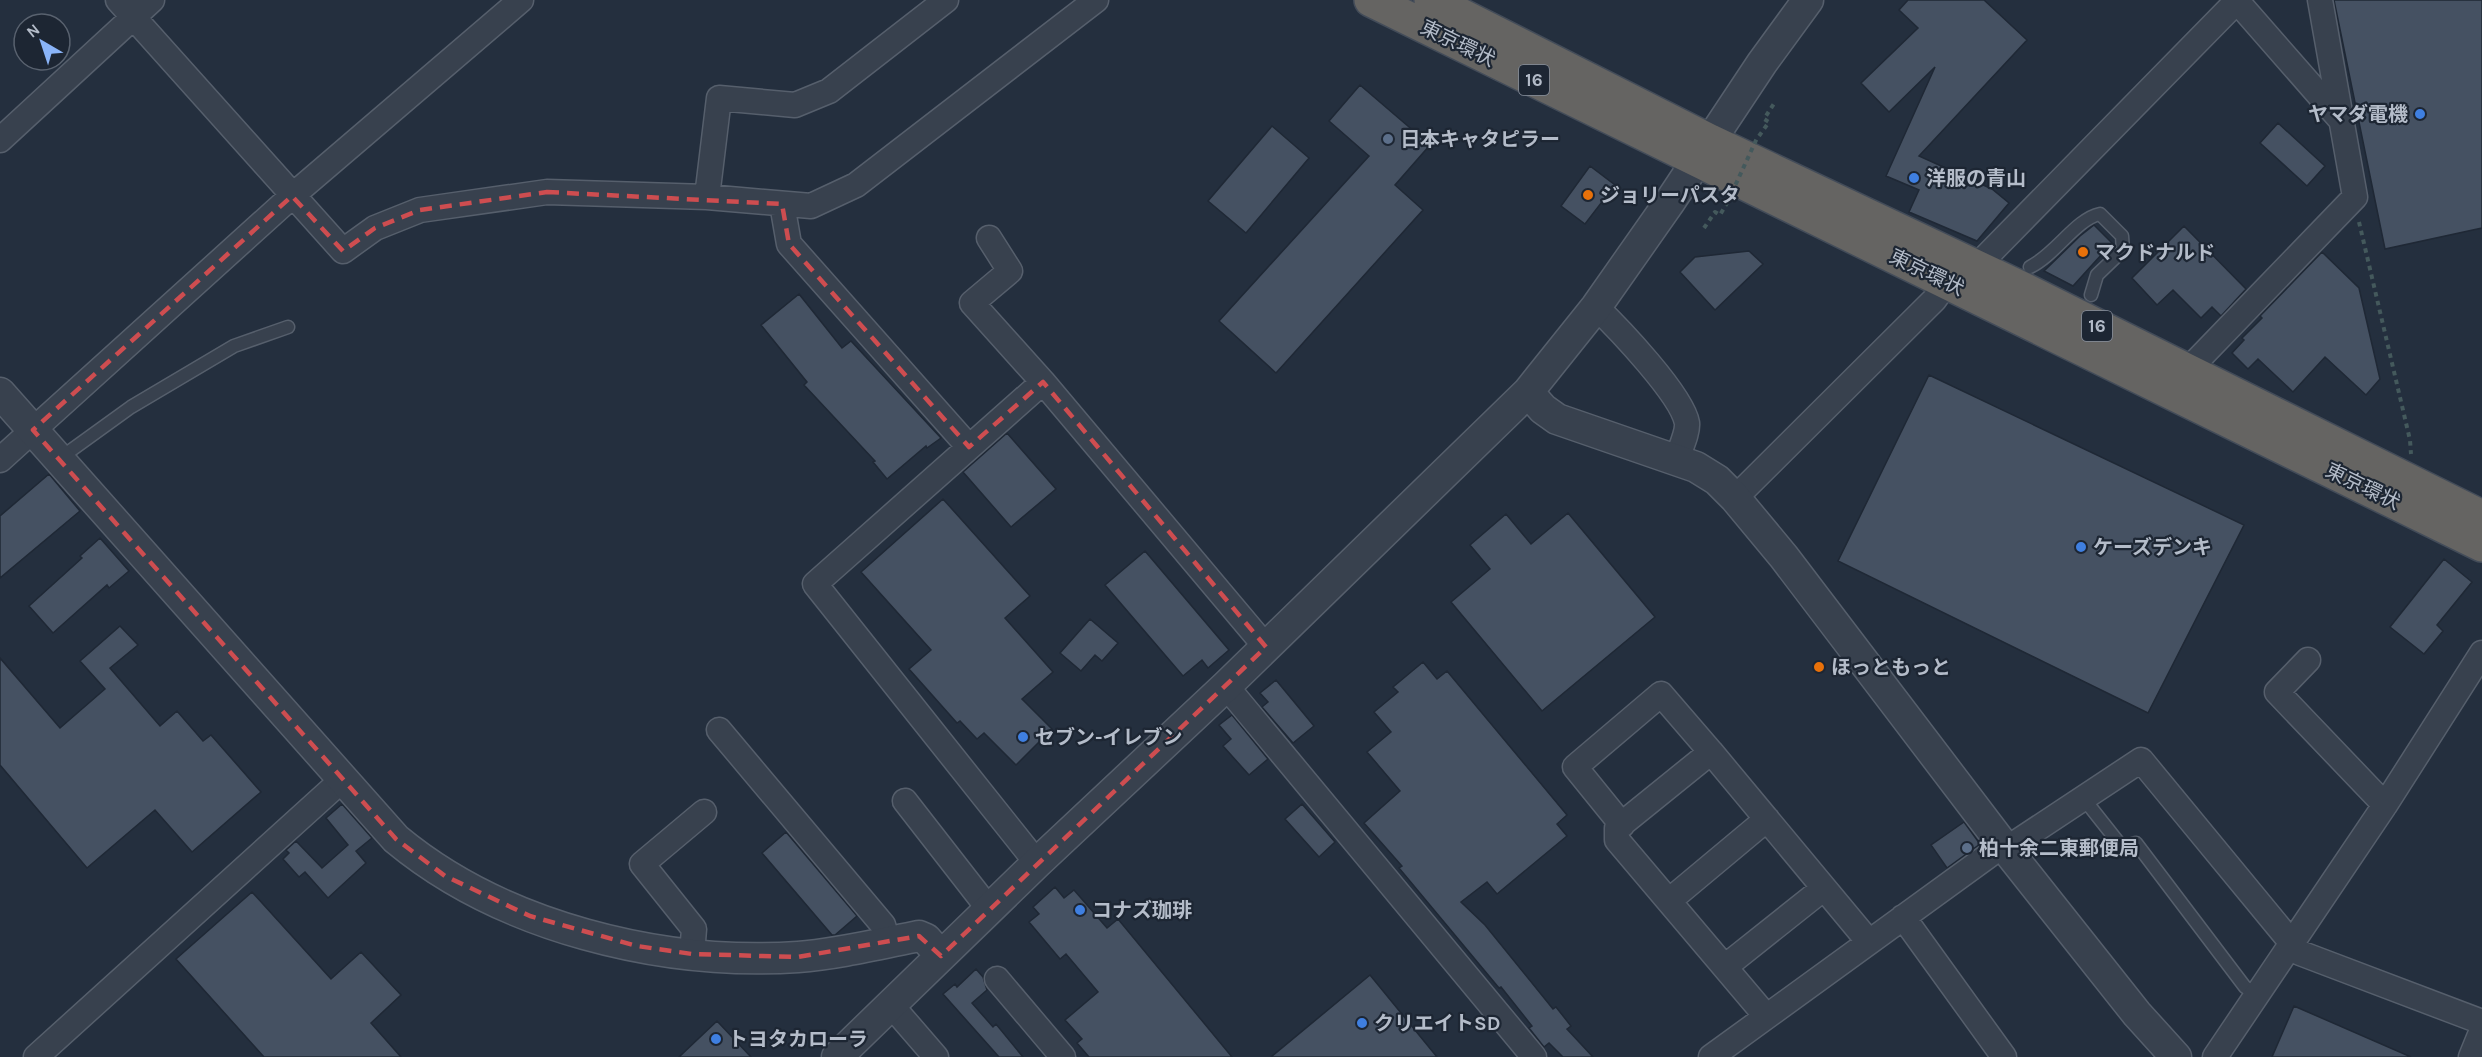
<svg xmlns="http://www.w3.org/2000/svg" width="2482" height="1057" viewBox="0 0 2482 1057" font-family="Karla,'Noto Sans JP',sans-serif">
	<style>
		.building { fill: #455162; stroke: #1f2835; stroke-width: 1.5 }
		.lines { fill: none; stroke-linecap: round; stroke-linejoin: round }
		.service-casing { stroke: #565f6c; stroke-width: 15 }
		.minor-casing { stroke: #565f6c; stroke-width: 27 }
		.tertiary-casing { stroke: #565f6c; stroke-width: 33 }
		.trunk-casing { stroke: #434c59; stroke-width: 36 }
		.path { stroke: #44595c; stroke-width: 4; stroke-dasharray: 4.5 4.5; stroke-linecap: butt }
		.service { stroke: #38414e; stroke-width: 12 }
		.minor { stroke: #38414e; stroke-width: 24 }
		.tertiary { stroke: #38414e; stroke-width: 30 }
		.trunk { stroke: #656462; stroke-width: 33 }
		.path-bridge { stroke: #44595c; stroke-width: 4; stroke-dasharray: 4.5 4.5; stroke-linecap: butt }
		.marked { fill: none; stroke: #ce4d50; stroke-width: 4.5; stroke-dasharray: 12 8; stroke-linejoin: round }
		.shop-dot { fill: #3f7fe0; stroke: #1d2633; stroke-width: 2 }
		.service-dot { fill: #5c6f8a; stroke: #1d2633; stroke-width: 2 }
		.food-dot { fill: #e8710a; stroke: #1d2633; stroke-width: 2 }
		.labels { text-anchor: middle; stroke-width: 4.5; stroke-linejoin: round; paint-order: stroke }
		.shield { fill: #1d2633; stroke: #878f9c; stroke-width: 1.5 }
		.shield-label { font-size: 18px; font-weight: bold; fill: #b4bcc9 }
		.street-label { font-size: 20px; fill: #b4bcc9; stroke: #1d2633 }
		.poi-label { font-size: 20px; font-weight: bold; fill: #b4bcc9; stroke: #1d2633; text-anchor: start }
	</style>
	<rect width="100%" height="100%" fill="#242f3e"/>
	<path class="building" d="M1908 0H1984L2027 40 1919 156 1992 189 2009 203 1977 241 1909 212 1919 190 1886 176 1935 67 1889 112 1861 83 1918 28 1899 10Z
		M2334 0H2482V228L2385 249Z
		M1360 85 1430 145 1395 185 1423 210 1276 373 1219 321 1369 156 1329 121Z
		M2278 123 2325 166 2307 186 2260 143Z
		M1272 126 1309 158 1246 233 1208 201Z
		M1590 166 1615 185 1585 224 1561 206Z
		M2094 225 2112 243 2073 286 2044 271 2080 236Z
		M2184 226 2246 289 2221 316 2212 307 2201 318 2173 290 2157 305 2132 278Z
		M1749 251 1763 264 1715 310 1680 272 1695 257Z
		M2322 252 2359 288 2380 379 2366 395 2325 357 2293 392 2258 359 2248 369 2232 353 2244 340 2242 338 2262 318 2260 316Z
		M799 294 842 348 851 341 941 438 927 448 926 446 887 479 873 462 875 461 804 385 807 382 761 325Z
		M1929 375 2244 525 2148 713 1838 561Z
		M1007 433 1056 489 1011 527 963 472Z
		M49 474 80 511 0 578V516Z
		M943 499 1030 596 1005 618 1053 672 1022 699 1052 729 1016 765 984 733 977 739 960 721 957 723 909 669 931 650 861 572Z
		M1568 513 1655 617 1542 711 1451 602 1490 569 1470 545 1506 514 1531 544Z
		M100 538 129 571 109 588 107 585 53 633 29 606 82 558 80 556Z
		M1145 551 1229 650 1208 668 1202 660 1183 676 1105 585Z
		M2444 559 2472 582 2437 625 2443 631 2424 654 2390 627Z
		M1090 619 1118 643 1102 661 1095 655 1081 671 1060 653Z
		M120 626 138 645 110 668 160 726 177 711 203 741 211 735 261 792 192 852 155 810 87 868 0 765V658L60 728 105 689 80 661Z
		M1423 662 1437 679 1447 671 1567 815 1557 824 1567 836 1497 894 1487 882 1461 902 1485 925 1553 1009 1556 1007 1571 1026 1567 1029 1593 1057H1563L1549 1043 1544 1047 1529 1028 1532 1026 1501 987 1499 988 1399 868 1402 866 1364 823 1400 791 1367 752 1391 732 1374 712 1398 692 1393 687Z
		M1276 680 1314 726 1293 743 1262 707 1268 702 1260 693Z
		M1232 715 1268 759 1249 775 1223 746 1231 739 1219 725Z
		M342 804 372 838 356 851 366 863 328 898 305 872 299 877 283 859 289 853 286 850 296 841 322 868 348 845 326 818Z
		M1302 804 1335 842 1319 857 1285 819Z
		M1964 822 1980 844 1947 868 1931 845Z
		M786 832 857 916 835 935H832L762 853Z
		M1055 887 1064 898 1074 890 1107 928 1118 919 1232 1057H1089L1077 1043 1082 1039 1065 1020 1098 992 1066 954 1060 959 1029 922 1039 914 1033 907Z
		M252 892 331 979 361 952 401 995 371 1023 401 1057H264L176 959Z
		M976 969 983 977 987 990 972 1003 993 1027 996 1024 1023 1057H999L943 994 955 984 957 987Z
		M1370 975 1437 1057H1271Z
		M2294 1006 2411 1057H2272Z
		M717 1021 751 1057H679Z"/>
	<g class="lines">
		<defs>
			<path id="service" d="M2030 267C2056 254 2076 219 2100 214L2122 236 2123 250 2097 275 2091 295
				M59 459 131 407 234 346 288 327
				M2084 799 2122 847 2136 843 2245 987 2256 994"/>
			<path id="minor" d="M118 0 343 251 375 228 420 210 547 192 707 197 811 206 856 185 1096 0
				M2236 0 2341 120
				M0 140 152 0
				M707 197 719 98 795 105 829 91 946 0
				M782 204 789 244 969 447
				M989 238 1010 271 972 303 1043 382
				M1976 267 2237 1
				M1596 307C1618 328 1682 395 1687 423 1688 433 1680 449 1677 459
				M2186 372 2355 197 2320 0
				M0 460 292 196 521 0
				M1735 498 1934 300 1947 282
				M2308 660 2277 692 2385 805
				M1226 686 1534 1057
				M719 730 883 925 888 942
				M905 801 989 909
				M1622 825 1575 767 1661 694 1711 752
				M1037 863 815 584 1043 382 1266 647
				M1670 900 1767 819
				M1903 917 2004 1057
				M692 954 694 929 642 864 704 812
				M1726 966 1824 888
				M997 979 1063 1057
				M891 1005 936 1057
				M1766 1016 1617 840V828L1711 752 1869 942
				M36 1057 342 780
				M1711 1057 2003 845 2014 844 2141 760 2300 953 2482 1022
				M2215 1057 2385 805 2482 653
				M2471 1057 2482 1030"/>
			<path id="tertiary" d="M1528 392 1543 409 1557 419 1696 467 1717 480 1735 498 1784 557 2003 845 2137 1014 2176 1057
				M0 393 396 839C502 927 661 966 798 957 838 954 879 944 919 936L926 939 941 956
				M837 1057 1037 863 1226 686 1528 392 1596 307 1669 203 1762 63 1808 0"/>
			<path id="trunk" d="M1371 0 2482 545
				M1431 0 1710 141 2021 288 2482 517"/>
		</defs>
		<use href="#service" class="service-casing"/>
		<use href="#minor" class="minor-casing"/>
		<use href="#tertiary" class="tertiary-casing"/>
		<use href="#trunk" class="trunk-casing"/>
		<path class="path" d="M1759 136 1769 122 1764 119 1775 102
			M2359 222 2410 440 2411 454
			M1704 228 1715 212 1720 215 1727 203"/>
		<use href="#service" class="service"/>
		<use href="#minor" class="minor"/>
		<use href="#tertiary" class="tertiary"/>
		<use href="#trunk" class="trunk"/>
		<path class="path-bridge" d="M1728 201 1758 136"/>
	</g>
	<path class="marked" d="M547 192 782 204 789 244 969 447 1043 382 1266 647 941 956 919 936 798 957 692 954 637 946 530 916 445 876 396 839 33 430 292 196 343 251 375 228 420 210Z"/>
	<g class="shop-dot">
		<circle cx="2420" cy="114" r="6"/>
		<circle cx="1914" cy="178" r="6"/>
		<circle cx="2081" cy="547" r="6"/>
		<circle cx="1023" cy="737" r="6"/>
		<circle cx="1080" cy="910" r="6"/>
		<circle cx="1362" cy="1023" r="6"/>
		<circle cx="716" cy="1039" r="6"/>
	</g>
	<g class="service-dot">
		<circle cx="1388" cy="139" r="6"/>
		<circle cx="1967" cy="848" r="6"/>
	</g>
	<g class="food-dot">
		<circle cx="1588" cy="195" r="6"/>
		<circle cx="2083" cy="252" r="6"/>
		<circle cx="1819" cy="667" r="6"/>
	</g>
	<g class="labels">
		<g class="shield">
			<rect x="1519" y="65" width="30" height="30" rx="4.5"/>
			<rect x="2082" y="311" width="30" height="30" rx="4.5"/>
		</g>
		<g class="shield-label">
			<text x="1534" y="86">16</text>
			<text x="2097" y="332">16</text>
		</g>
		<g class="street-label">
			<text transform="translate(1458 43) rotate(26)" y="7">東京環状</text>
			<text transform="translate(1927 272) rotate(26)" y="7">東京環状</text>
			<text transform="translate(2363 486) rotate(26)" y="7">東京環状</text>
		</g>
		<g class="poi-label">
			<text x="2408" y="121" text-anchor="end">ヤマダ電機</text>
			<text x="1400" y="146">日本キャタピラー</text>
			<text x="1926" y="185">洋服の青山</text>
			<text x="1600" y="202">ジョリーパスタ</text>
			<text x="2095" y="259">マクドナルド</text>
			<text x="2093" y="554">ケーズデンキ</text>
			<text x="1831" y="674">ほっともっと</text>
			<text x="1035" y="744">セブン-イレブン</text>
			<text x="1979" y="855">柏十余二東郵便局</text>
			<text x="1092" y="917">コナズ珈琲</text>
			<text x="1374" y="1030">クリエイトSD</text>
			<text x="728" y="1046">トヨタカローラ</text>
		</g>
	</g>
	<g transform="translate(42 42) rotate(321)"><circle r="28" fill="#1d2633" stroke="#59626f" stroke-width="1.5"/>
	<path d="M0-4.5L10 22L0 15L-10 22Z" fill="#8ab4f8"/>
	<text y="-9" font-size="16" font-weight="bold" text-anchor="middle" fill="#b4bcc9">N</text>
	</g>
</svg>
